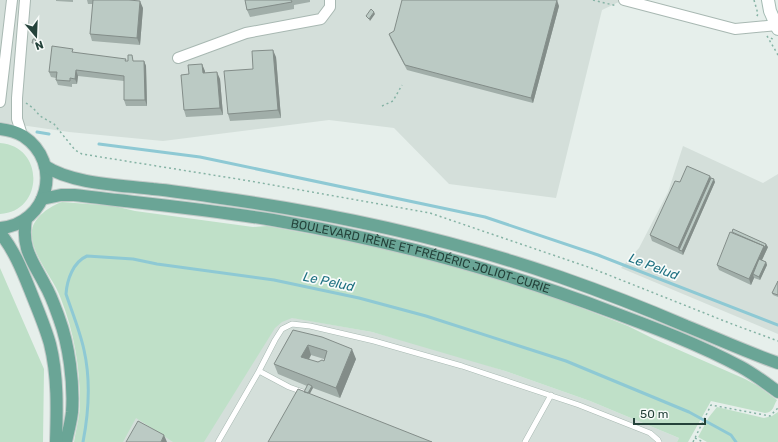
<svg xmlns="http://www.w3.org/2000/svg" width="778" height="442" viewBox="0 0 778 442" font-family="Rubik,sans-serif">
	<style>
		.built { fill: #d4dfda }
		.green { fill: #bfe0c8 }
		.lines { fill: none; stroke-linecap: round; stroke-linejoin: round }
		.stream { stroke: #8ec9d4; stroke-width: 3 }
		.lane-casing { stroke: #a8b8b2; stroke-width: 6 }
		.street-casing { stroke: #a8b8b2; stroke-width: 12 }
		.secondary-casing { stroke: #a4bbb3; stroke-width: 14 }
		.primary-casing { stroke: #c2cac8; stroke-width: 14 }
		.path { stroke: #86b3a5; stroke-width: 1.5; stroke-dasharray: 2 3; stroke-linecap: butt }
		.lane { stroke: #fff; stroke-width: 5 }
		.street { stroke: #fff; stroke-width: 10 }
		.secondary { stroke: #fff; stroke-width: 12 }
		.primary { stroke: #6aa596; stroke-width: 12 }
		.wall { fill: #a1aea9; fill-rule: evenodd }
		.shaded-wall { fill: #838d89 }
		.building { fill: #bbcac4; stroke: #838d89; fill-rule: evenodd }
		.labels { text-anchor: middle; stroke-width: 3.5; stroke-linejoin: round; paint-order: stroke }
		.street-label { font-size: 12px; fill: #24423a; stroke: #f7fbf9 }
		.water-label { font-size: 13px; font-style: italic; fill: #1c6f80; stroke: #f7fbf9 }
	</style>
	<rect width="100%" height="100%" fill="#e6efeb"/>
	<path class="built" d="M0 0H623L602 10 556 198 449 184 394 128 329 120 163 141 69 132 0 122Z
		M683 146 763 183 778 174V334L621 268 639 248 668 192Z
		M127 288 372 332 439 350 505 371 590 401 679 438 677 442H85Z"/>
	<path class="green" d="M0 143C45 146 44 212 0 214Z
		M62 202 114 206 135 211 253 227 267 226 342 240 410 255 477 273 561 300 628 326 654 339 745 379 758 386 777 400C773 406 774 412 765 413L711 401 688 442H677L679 438 590 401 505 371 372 332 292 318 282 322 275 328 204 442H173L136 418 123 442H74C76 429 80 416 80 403 80 367 74 332 61 299 54 278 29 253 32 230 34 217 50 206 62 202Z
		M0 268 44 369 43 442H0Z
		M717 407 764 418 772 416 778 412V442H707L698 437 709 417Z"/>
	<g class="lines">
		<path class="stream" d="M37 132 49 134
			M99 144 200 157 485 217 598 255 778 325
			M83 442C89 411 91 381 84 350 80 331 72 312 66 294 67 280 73 262 87 256L133 259 157 264 274 280 359 298 426 316 566 361 689 412 731 435 736 442"/>
		<defs>
			<path id="lane" d="M259 371 289 387 303 392
				M218 442 259 371 275 340 282 329 292 324 310 326 374 341 462 366 579 405 650 433 658 440 659 442
				M525 442 551 395"/>
			<path id="street" d="M624 0 735 29 778 25
				M178 58 246 33 321 19 330 7V0
				M0 102 12 0
				M22 135 17 119V98L25 0"/>
			<path id="secondary" d="M768 0 770 11 778 29"/>
			<g id="primary">
				<path d="M0 129C8 130 16 132 23 136 64 163 48 224 0 228"/>
				<path d="M45 166C72 184 121 185 153 189 173 191 194 194 214 197 331 213 448 238 560 277 603 292 644 308 686 326 716 338 746 352 778 363"/>
				<path id="s1" d="M42 199 61 195H74C140 203 207 209 273 220 388 240 502 270 612 312 655 328 700 345 741 367 754 374 766 383 778 392"/>
				<path d="M26 219C21 248 32 260 45 285 51 295 55 307 59 318 69 345 74 383 72 412 71 422 68 432 66 442"/>
				<path d="M0 233C14 250 22 270 30 290 37 308 45 326 50 344 58 376 57 410 56 442"/>
			</g>
		</defs>
		<use href="#lane" class="lane-casing"/>
		<use href="#street" class="street-casing"/>
		<use href="#secondary" class="secondary-casing"/>
		<use href="#primary" class="primary-casing"/>
		<path class="path" d="M593 0 617 6
			M754 0 758 14 756 18
			M767 36 778 55
			M771 38 775 41
			M26 103 33 108 40 116 54 124 75 150 82 154 250 181 430 213 591 268 732 324 778 341
			M382 106 393 101 402 85
			M695 438 703 442
			M693 442 711 405 770 416 778 408"/>
		<use href="#lane" class="lane"/>
		<use href="#street" class="street"/>
		<use href="#secondary" class="secondary"/>
		<use href="#primary" class="primary"/>
	</g>
	<path class="wall" d="M56 0H73V2L56 1Z
		M86 0H129L143 8 140 45 92 41 90 34 93 4H88L87 0Z
		M245 0H310V2L294 5V9L250 17 247 10Z
		M559 6 533 103 407 70 391 40 389 34Z
		M74 53 126 61H144L146 66 147 106H126L124 100V81L78 76 77 84H72V87L58 85 56 80V78L51 77 49 72Z
		M276 57 281 118 230 121 228 114 253 69Z
		M202 64 205 73 220 79 223 115 186 117 184 110 189 74Z
		M710 176 711 178 715 182 683 255 652 241 650 235 680 182Z
		M768 247 762 260 766 262 767 265 760 280 754 278 751 285 719 270 717 265Z
		M778 281V297L773 295 772 293Z
		M293 330 356 359 340 398 313 388 304 392 307 386 278 374 274 364ZM311 355 324 359V361L318 362 309 360Z"/>
	<path class="shaded-wall" d="M557 0 559 6 533 103 531 98Z
		M140 1 143 8 140 45 137 38Z
		M374 12 375 14 370 21 369 19Z
		M273 50 276 57 281 118 278 110Z
		M144 61 146 66 147 106 145 100Z
		M202 64 205 71V80L203 73Z
		M76 70 78 76 77 84 75 79Z
		M217 72 220 79 223 115 220 108Z
		M710 176 712 181 679 250 678 248Z
		M714 179 715 182 683 255 682 251Z
		M766 244 768 247 755 275 753 274 754 278 751 285 749 279 764 246Z
		M766 262 767 265 760 280 759 277Z
		M308 345 311 355 304 367 301 357Z
		M352 349 356 359 340 398 336 388Z
		M312 386 313 388 306 401 305 399Z
		M164 435 167 442H161Z"/>
	<path class="building" d="M93 0H129L140 1 137 38 90 34Z
		M245 0H291L292 2 247 10Z
		M402 0H557L531 98 405 65 389 34 394 31Z
		M371 9 374 12 369 19 366 16Z
		M33 39H36L35 43H32Z
		M52 46 73 49 72 52 126 59 125 61H128V55H132L133 61H144L145 100H124V76L76 70 75 79 70 78V81L56 80 57 72H49Z
		M273 50 278 110 228 114 224 71 253 69 252 51Z
		M202 64 203 73 217 72 220 108 184 110 181 75 189 74 188 65Z
		M687 166 710 176 678 248 650 235 675 181 680 182Z
		M711 178 714 179 682 251 679 250Z
		M733 229 766 244 765 248 764 246 732 232Z
		M730 232 764 246 749 279 717 265Z
		M759 259 766 262 759 277 753 274Z
		M778 281V295L772 293Z
		M293 330 322 337 352 349 336 388 274 364ZM308 345 327 351 324 361 322 360 318 362 301 357Z
		M308 384 312 386 308 393 304 392Z
		M298 389 432 442H268Z
		M138 421 164 435 161 442H126Z"/>
	<g class="labels">
		<g class="street-label">
			<text dy="4" stroke="none"><textPath href="#s1" startOffset="385">BOULEVARD IRÈNE ET FRÉDÉRIC JOLIOT-CURIE</textPath></text>
		</g>
		<g class="water-label">
			<text transform="translate(654 266) rotate(21)" y="5">Le Pelud</text>
			<text transform="translate(329 281) rotate(12)" y="5">Le Pelud</text>
		</g>
	</g>
	<g transform="translate(36 36) rotate(161)" stroke="#f7fbf9" stroke-width="3" paint-order="stroke">
	<path d="M0-3L7 15L0 10L-7 15Z" fill="#24423a"/>
	<text y="-6" font-size="11" font-weight="bold" text-anchor="middle" fill="#24423a">N</text>
	</g>
	<path d="M634 418v6h71v-6" fill="none" stroke="#24423a" stroke-width="2"/>
	<text x="640" y="418" font-size="12" fill="#24423a" stroke="#f7fbf9" stroke-width="3" paint-order="stroke">50 m</text>
</svg>
